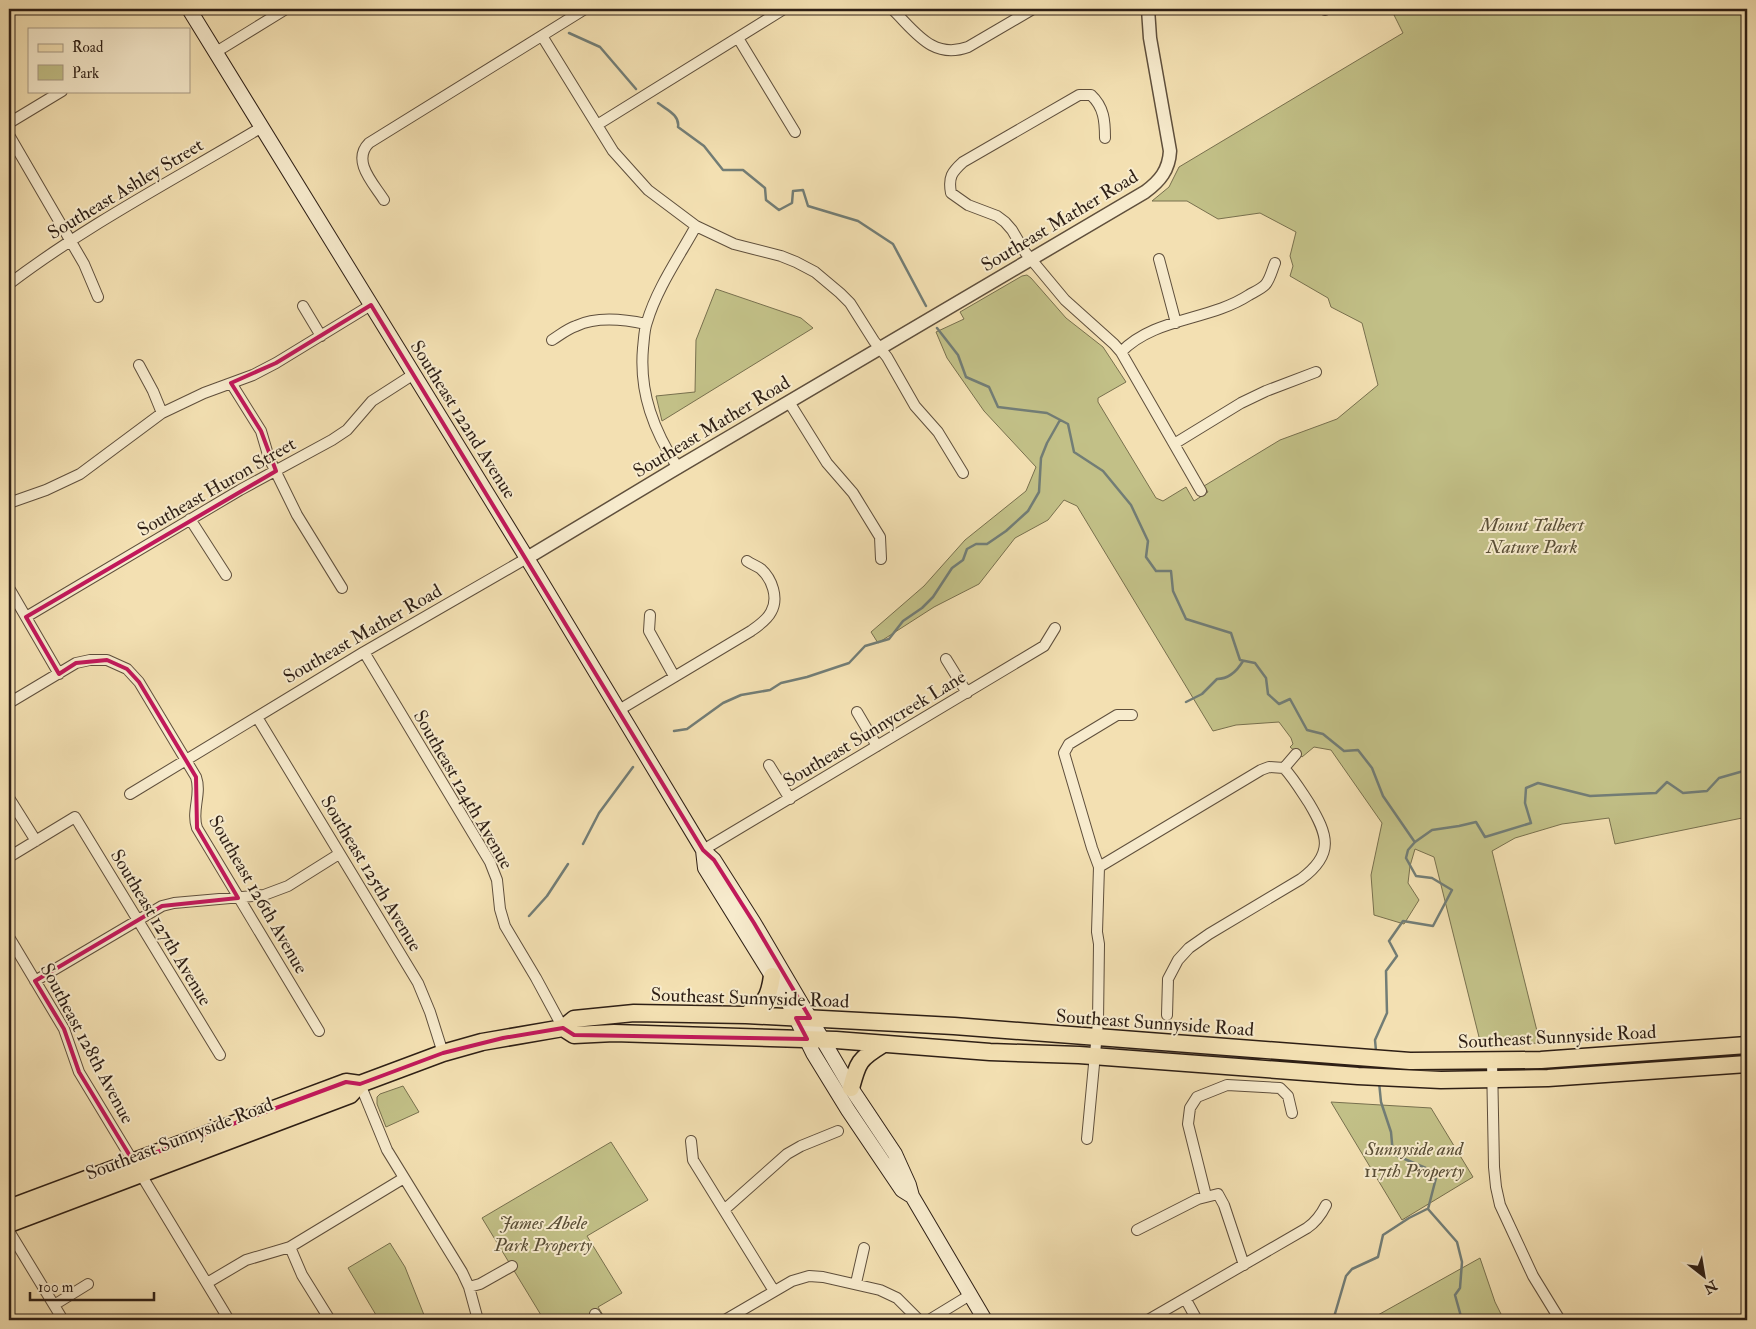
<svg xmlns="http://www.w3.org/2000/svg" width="1756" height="1329" viewBox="0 0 1756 1329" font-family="'IM FELL Double Pica',serif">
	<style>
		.green { fill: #c2c087; stroke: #78704e }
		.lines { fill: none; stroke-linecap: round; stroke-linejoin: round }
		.stream { stroke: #727d76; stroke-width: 2.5 }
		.minor-casing { stroke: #5f4f3c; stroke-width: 12 }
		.tertiary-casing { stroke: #5f4f3c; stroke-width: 15 }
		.secondary-casing { stroke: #2e1f15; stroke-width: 16 }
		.primary-casing { stroke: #2e1f15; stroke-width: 19 }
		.minor { stroke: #f7ebcd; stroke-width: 10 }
		.tertiary { stroke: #f7ebcd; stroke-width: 12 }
		.secondary { stroke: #f7ebcd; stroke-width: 14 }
		.primary { stroke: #f3e0b2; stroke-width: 16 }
		.marked { fill: none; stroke: #c2185b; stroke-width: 4; stroke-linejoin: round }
		.labels { text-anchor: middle; stroke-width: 4; stroke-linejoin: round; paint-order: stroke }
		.street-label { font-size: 19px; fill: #2e1f15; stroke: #f7ebcd }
		.park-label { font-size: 19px; font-style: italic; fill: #5a4f37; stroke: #f7ebcd }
	</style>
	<rect width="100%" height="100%" fill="#f3e0b2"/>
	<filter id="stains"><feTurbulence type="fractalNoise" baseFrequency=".004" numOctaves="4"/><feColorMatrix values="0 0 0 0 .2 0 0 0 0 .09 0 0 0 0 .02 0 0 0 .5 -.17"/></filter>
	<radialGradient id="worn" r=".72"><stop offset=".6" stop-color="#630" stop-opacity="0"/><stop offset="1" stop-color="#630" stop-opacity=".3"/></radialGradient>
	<path class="green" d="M1391 9H1747V817L1615 844 1609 818 1562 824 1515 838 1492 851 1540 1043 1481 1045 1434 857 1415 849 1410 866 1408 883 1419 900 1404 924 1374 915 1371 875 1382 823 1331 750 1314 747 1302 757 1290 747 1293 744 1291 738 1279 722 1236 725 1213 731 1077 506 1064 500 1048 520 1015 538 979 584 934 607 878 643 871 632 924 586 965 540 1026 491 1036 467 984 411 947 358 936 332 964 319 960 312 1022 276 1027 275 1031 278 1066 318 1103 347 1126 382 1098 398V402L1156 498 1163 501 1186 487 1194 501 1208 492 1204 486 1280 440 1337 419 1378 385 1362 323 1331 307 1328 298 1290 276 1293 266 1290 256 1296 232 1260 213 1218 219 1187 201H1152L1169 187 1179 167 1403 33Z
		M716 289 801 318 813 328 662 421 656 396 695 392 696 340Z
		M403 1086 419 1112 386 1127 377 1104V1097L380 1094Z
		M1331 1102 1431 1108 1473 1177 1402 1220Z
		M611 1142 648 1200 587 1236 622 1293 598 1307 606 1320H544L482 1218Z
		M390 1243 405 1267 426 1320H379L348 1268Z
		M1480 1258 1495 1302 1504 1320H1369Z"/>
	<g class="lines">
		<path class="stream" d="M569 33 600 47 636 89
			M658 103C667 110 680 115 678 127L704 146 723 170H743L765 188 766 200 779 210 792 203 793 191 803 190 808 206 858 221 893 244 926 306
			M937 328 958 355 966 377 989 387 998 407 1047 413 1068 424 1074 452 1103 471 1131 505 1148 541 1146 557 1156 571H1171L1173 591 1186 619 1231 633 1240 660 1255 663 1266 678 1268 694 1279 704 1290 699 1307 730 1323 734 1344 751 1358 750 1372 768 1383 796 1414 841
			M1186 702 1202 694 1217 679C1229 679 1237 671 1243 661
			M674 731 687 729 723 703 741 695 770 690 781 683 807 677 849 663 865 646 889 639 903 621 922 608 933 597 952 568 963 560 967 549 976 544H987L1006 531 1028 511 1039 492 1041 458 1047 443 1060 420
			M583 844 599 813 633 767
			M529 916 547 896 568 864
			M1376 1051 1375 1040 1387 1013 1386 971 1397 956 1389 941 1403 921 1433 926 1452 890 1432 878 1416 876 1406 858 1408 850 1415 842 1432 830 1459 826 1476 822 1485 837 1531 823 1525 803 1526 788 1538 783 1590 796 1656 793 1667 782 1683 793 1707 791 1719 778 1747 770
			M1379 1082 1381 1102 1391 1132 1393 1154 1428 1169 1436 1178 1428 1209 1457 1242 1462 1262 1460 1288 1455 1295 1462 1320
			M1331 1320 1334 1317 1346 1276 1352 1269 1378 1257 1383 1235 1409 1218 1427 1209"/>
		<defs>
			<path id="minor" d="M892 9C915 31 932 60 968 47L1033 9
				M1324 9 1325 10
				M542 36 613 151 648 190 696 226 734 244 781 256 796 262 815 272 840 293 850 303 874 341 887 357 915 406 938 432 963 473
				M738 38 795 132
				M216 52 286 9
				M9 123 62 91
				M597 125 784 9
				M9 135 84 264 98 297
				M1105 138C1105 121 1104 107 1091 95H1079L963 162C952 172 948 177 951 193L968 205 997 216 1005 222 1012 230 1025 252 1065 300 1114 344 1121 352 1201 491
				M384 200C374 184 351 161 369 143L585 9
				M1159 259 1176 323
				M9 284C88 224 177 178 262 127
				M303 306 321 336
				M552 340C560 335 567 329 576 326 597 316 623 319 646 324
				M1121 352C1155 317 1209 321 1249 295 1254 292 1261 289 1265 285 1270 280 1272 270 1275 263
				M139 365 153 391 162 413
				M231 383 261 431 269 458 297 515 342 588
				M789 402 827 463 853 493 880 537 881 559
				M1174 444 1241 403 1266 391 1316 372
				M678 468C654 431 639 393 643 348 644 340 644 330 647 322 657 288 679 257 696 226
				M9 503 46 490 80 474 162 413 204 393 253 375 276 363 371 305
				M190 519 226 575
				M9 588 59 674
				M650 615 649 631 674 676
				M26 617 240 490 332 440 347 430 372 401 414 374
				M364 652 490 862 497 880 500 909 505 926 536 978 563 1028
				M946 659 967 693
				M9 703 76 663 90 660H107L127 669 139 682 196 777C202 794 191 811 197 828L319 1031
				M619 710 751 631C758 626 767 620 771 612 779 598 772 579 761 569 757 566 751 564 747 561
				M857 712 877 746
				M257 717 418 983 430 1012 443 1053
				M769 765 790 799
				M1284 768 1296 754
				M130 794 364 652 527 558
				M9 798 36 841
				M703 850 1044 646 1055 628
				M9 857 75 817 220 1055
				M1099 867 1261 770 1269 767 1284 768
				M9 937 64 1029 79 1072 229 1320
				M35 981 162 906 174 903 264 895 288 886 339 854
				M1167 1015 1168 979 1178 960 1189 948 1209 934 1301 879C1335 854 1328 835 1309 803 1301 791 1294 779 1284 768
				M1492 1061 1494 1167 1496 1187 1500 1205 1533 1276 1560 1320
				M360 1084 387 1150 462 1272 469 1287 478 1320
				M1087 1139 1098 1022 1099 944 1097 932 1099 867 1092 848 1064 753 1069 744 1117 715H1132
				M691 1141 693 1160 774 1291
				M1206 1196 1188 1124 1190 1108 1197 1097 1227 1085 1280 1088 1288 1096 1292 1113
				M724 1210 787 1154 801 1146 838 1131
				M1137 1230 1198 1199 1218 1194 1224 1205 1244 1265
				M9 1231 63 1320
				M290 1247 302 1275 330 1320
				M207 1283 246 1260 290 1247 404 1178
				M856 1283 864 1248
				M469 1287 480 1284 512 1266
				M1186 1300 1197 1320
				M54 1305 88 1284
				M595 1314 599 1320
				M725 1320 792 1281 809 1276 823 1277 880 1290 897 1298 919 1320
				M929 1320 970 1295
				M1148 1320 1307 1228C1316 1222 1321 1215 1326 1205"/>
			<path id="tertiary" d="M527 558 670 472 1145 192C1160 181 1169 170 1170 151L1150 38 1148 9"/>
			<path id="secondary" d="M189 9 533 568 703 850 714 860 754 923 851 1088 895 1154 909 1185 912 1196 985 1320
				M703 850 705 868 788 1002 813 1053 848 1110 902 1190 910 1195"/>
			<path id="primary" d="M746 1015C765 1002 769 999 772 976
				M563 1028 574 1035 614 1033 836 1040 990 1052 1079 1055 1358 1076 1441 1080 1548 1078 1747 1064
				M851 1088C858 1062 859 1059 882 1045
				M9 1208 346 1082 360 1084 443 1053 482 1042 563 1028 574 1019 634 1013 746 1015 954 1026 1410 1061 1541 1060 1747 1045
				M9 1224 350 1095 360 1084"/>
		</defs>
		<use href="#minor" class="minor-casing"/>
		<use href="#tertiary" class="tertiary-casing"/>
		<use href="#secondary" class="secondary-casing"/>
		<use href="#primary" class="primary-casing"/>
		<use href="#minor" class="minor"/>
		<use href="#tertiary" class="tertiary"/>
		<use href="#secondary" class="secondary"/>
		<use href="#primary" class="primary"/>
	</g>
	<path class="marked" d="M371 305 703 850 714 860 754 923 810 1018H796L807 1039 574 1035 563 1028 503 1038 443 1053 360 1084 346 1082 133 1161 79 1072 64 1029 35 981 162 906 238 898 197 828 196 777 139 682 127 669 107 660 76 663 59 674 26 617 276 471 261 431 231 383 276 363Z"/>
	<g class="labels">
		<g class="street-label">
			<text transform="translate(125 188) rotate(-31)" y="7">Southeast Ashley Street</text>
			<text transform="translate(1059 220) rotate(-31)" y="7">Southeast Mather Road</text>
			<text transform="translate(464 419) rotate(58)" y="7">Southeast 122nd Avenue</text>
			<text transform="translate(711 426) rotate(-31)" y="7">Southeast Mather Road</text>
			<text transform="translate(216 486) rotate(-30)" y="7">Southeast Huron Street</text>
			<text transform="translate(362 633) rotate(-30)" y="7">Southeast Mather Road</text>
			<text transform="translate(874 728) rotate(-31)" y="7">Southeast Sunnycreek Lane</text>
			<text transform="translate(464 789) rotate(60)" y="7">Southeast 124th Avenue</text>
			<text transform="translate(372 873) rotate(59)" y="7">Southeast 125th Avenue</text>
			<text transform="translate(259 894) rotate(60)" y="7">Southeast 126th Avenue</text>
			<text transform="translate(162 927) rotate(59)" y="7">Southeast 127th Avenue</text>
			<text transform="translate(750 997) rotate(2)" y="7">Southeast Sunnyside Road</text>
			<text transform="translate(1155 1022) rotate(4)" y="7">Southeast Sunnyside Road</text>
			<text transform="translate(1557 1036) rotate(-3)" y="7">Southeast Sunnyside Road</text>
			<text transform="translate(88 1043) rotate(62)" y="7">Southeast 128th Avenue</text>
			<text transform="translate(179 1138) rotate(-21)" y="7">Southeast Sunnyside Road</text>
		</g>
		<g class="park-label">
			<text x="1532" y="531">Mount Talbert<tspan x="1532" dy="22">Nature Park</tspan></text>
			<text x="1414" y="1155">Sunnyside and<tspan x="1414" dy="22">117th Property</tspan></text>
			<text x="543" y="1229">James Abele<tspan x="543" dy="22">Park Property</tspan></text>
		</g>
	</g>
	<rect width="1756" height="1329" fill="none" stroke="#f3e0b2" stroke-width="30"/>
	<rect x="10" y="10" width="1736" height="1309" fill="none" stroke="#2e1f15" stroke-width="2.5"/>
	<rect x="15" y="15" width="1726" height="1299" fill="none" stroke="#2e1f15"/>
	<rect x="28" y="28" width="162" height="65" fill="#f7ebcd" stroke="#a79983"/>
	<rect x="38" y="44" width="25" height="8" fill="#f3e0b2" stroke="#a79983"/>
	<text x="72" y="52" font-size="15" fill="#2e1f15">Road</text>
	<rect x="38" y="65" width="25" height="15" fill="#c2c087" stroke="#a79983"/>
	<text x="72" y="78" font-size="15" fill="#2e1f15">Park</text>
	<g transform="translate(1704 1276) rotate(149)" stroke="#f7ebcd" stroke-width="4" paint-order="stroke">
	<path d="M0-4L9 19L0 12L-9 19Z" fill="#2e1f15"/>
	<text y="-8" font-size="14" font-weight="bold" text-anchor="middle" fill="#2e1f15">N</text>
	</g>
	<path d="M30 1292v8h124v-8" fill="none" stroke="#2e1f15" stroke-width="2.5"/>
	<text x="38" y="1292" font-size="15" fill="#2e1f15" stroke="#f7ebcd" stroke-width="4" paint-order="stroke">100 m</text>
	<rect width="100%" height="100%" filter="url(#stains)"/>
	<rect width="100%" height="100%" fill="url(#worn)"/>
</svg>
